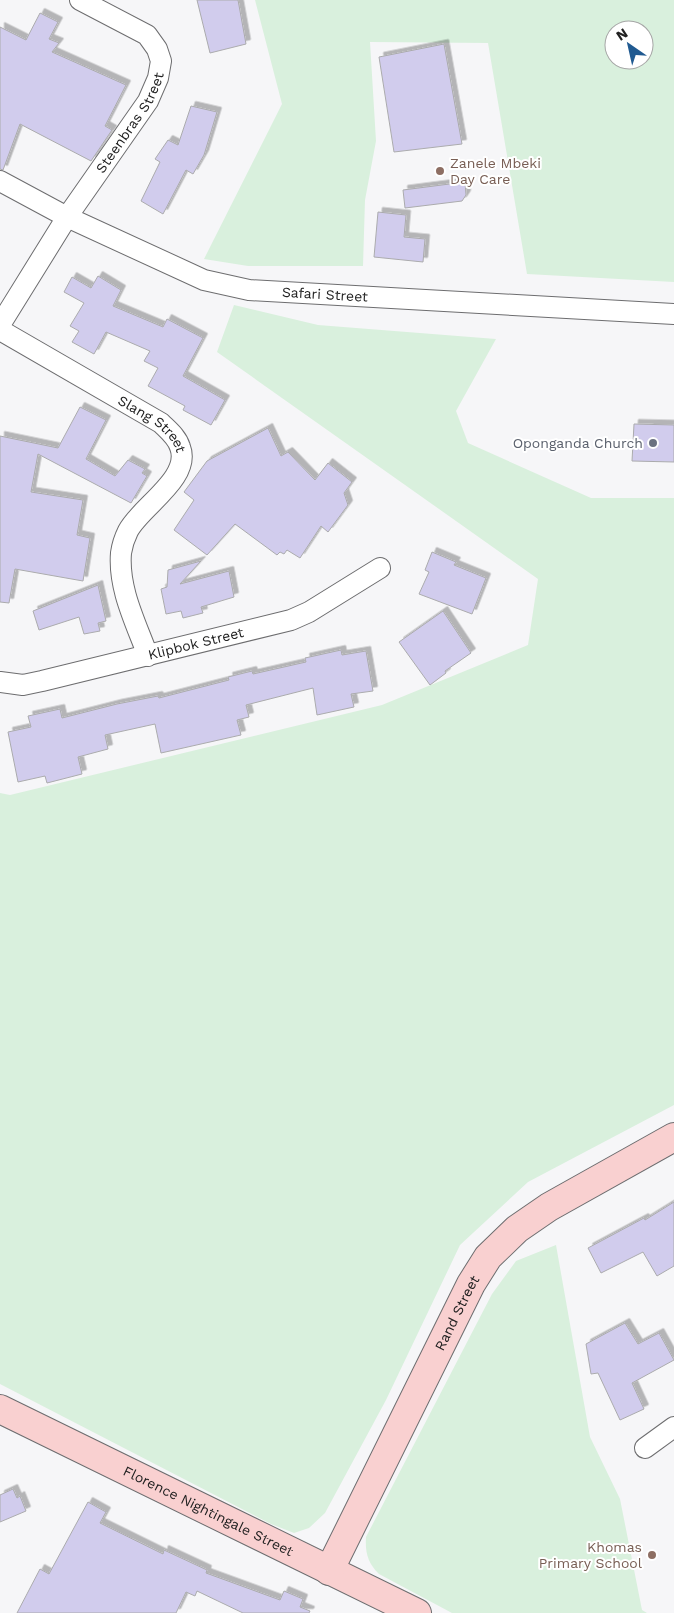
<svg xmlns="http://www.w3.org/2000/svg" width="674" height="1613" viewBox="0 0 674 1613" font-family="'Work Sans',sans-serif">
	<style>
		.green { fill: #d9f0dd; fill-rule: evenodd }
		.building { fill: #d1cced; stroke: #ababad; filter: url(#shadow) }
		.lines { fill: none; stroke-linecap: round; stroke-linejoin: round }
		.street-casing { stroke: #6d6d6f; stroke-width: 22 }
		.secondary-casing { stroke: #6d6d6f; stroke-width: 30 }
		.street { stroke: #fff; stroke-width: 20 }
		.secondary { stroke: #f9d0d0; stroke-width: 28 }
		.education-dot { fill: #8d6e63; stroke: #fff; stroke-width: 2 }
		.worship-dot { fill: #6b7280; stroke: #fff; stroke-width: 2 }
		.labels { text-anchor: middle; stroke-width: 4; stroke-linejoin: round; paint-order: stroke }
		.street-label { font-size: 14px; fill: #212121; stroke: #fff }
		.education-label { font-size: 14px; fill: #785e54; stroke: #fff; text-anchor: start }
		.worship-label { font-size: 14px; fill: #5b616d; stroke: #fff; text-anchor: end }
	</style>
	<defs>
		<filter id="shadow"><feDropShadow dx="4.5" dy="-4.5" stdDeviation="0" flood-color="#0004"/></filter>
	</defs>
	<rect width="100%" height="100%" fill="#f6f6f8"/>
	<path class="green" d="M255 0H674V282L527 274 488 43 370 42 376 141 365 200 363 266H248L204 259 282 104ZM614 30H644V60H614Z
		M234 305 318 325 496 339 456 411 468 443 591 498H674V1105L528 1182 460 1245 386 1400 325 1513 309 1528 294 1533 271 1524 0 1384V793L10 795 382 705 528 645 538 579 217 352Z
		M556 1245 590 1437 620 1499 642 1610 647 1613H452L379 1574C368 1563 365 1553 366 1537L492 1294 516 1261Z"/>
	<path class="building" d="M197 0H238L246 44 210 53Z
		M40 13 58 22 49 39 59 43 52 52 126 85 105 126 112 130 91 161 20 124 3 170 0 169V27L26 40Z
		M444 44 462 144 394 152 379 57Z
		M191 106 217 112 204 155 193 174 186 170 163 214 141 201 160 162 155 159 168 140 178 145Z
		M465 182 466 195 462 201 405 208 403 190Z
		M378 212 406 215 404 237 425 239 423 262 374 257Z
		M98 276 121 290 113 306 163 327 167 319 203 338 183 376 225 400 211 425 183 410 185 406 148 386 158 368 144 361 150 351 106 332 94 354 72 342 79 331 70 326 84 303 64 292 72 277 91 288Z
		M80 407 106 420 86 459 115 476 128 460 145 469 142 473 147 476 131 503 38 454 31 492 83 500 77 535 90 538 83 581 15 569 9 603 0 602V436L58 448Z
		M634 424 674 425V462L632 461Z
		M268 428 281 456 288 452 315 480 328 463 352 482 344 493 348 505 328 532 321 526 300 558 287 550 284 554 280 552 277 555 235 524 207 555 174 530 194 500 184 492 207 461Z
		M432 552 456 562 454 565 486 578 472 614 419 594 429 572 425 570Z
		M201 561 180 584 229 571 234 597 201 607 203 613 183 618 181 611 166 614 161 589 167 587 168 570Z
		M98 585 106 621 98 623 100 631 84 634 79 617 39 630 33 611Z
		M443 611 471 653 445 671 446 673 430 685 399 642Z
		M341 650 342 655 366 651 373 691 351 694 354 707 317 715 313 688 246 705 249 717 237 720 241 735 161 753 155 724 105 735 108 749 78 757 82 774 47 783 45 776 18 782 8 732 31 727 28 716 60 709 62 718 117 704 158 696 159 698 229 680 228 677 252 671 253 674 306 662 305 658Z
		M674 1202V1266L657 1276 643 1252 601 1273 588 1248 644 1218 645 1220Z
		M625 1323 638 1344 659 1333 674 1360 632 1383 644 1409 620 1420 598 1373 591 1374 586 1344Z
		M13 1489 17 1498 20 1496 26 1511 0 1522V1495Z
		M88 1502 106 1512 100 1523 163 1554 164 1550 207 1570 206 1573 280 1600 284 1591 303 1599 300 1607 310 1611 309 1613H243L197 1591 195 1596 186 1592 176 1613H17L40 1569 49 1574Z"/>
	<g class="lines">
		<defs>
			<g id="street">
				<path id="s1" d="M0 181 67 217 204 280 249 290 674 314"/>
				<path id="s2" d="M0 325 67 217 148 101 158 78 161 61 157 49 147 35 80 0"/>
				<path id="s3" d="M0 330 161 423C168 430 177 437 180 447 192 478 140 507 128 531 125 537 122 546 121 553 118 589 136 623 148 656"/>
				<path id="s4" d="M0 682 23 685 42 681 291 620 309 612 380 568"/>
				<path d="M645 1448 674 1427"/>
			</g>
			<g id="secondary">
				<path id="s5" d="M0 1409 417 1613"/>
				<path id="s6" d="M329 1571 471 1284 488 1257 517 1229 549 1207 674 1137"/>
			</g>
		</defs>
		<use href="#street" class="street-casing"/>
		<use href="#secondary" class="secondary-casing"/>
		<use href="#street" class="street"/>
		<use href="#secondary" class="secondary"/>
	</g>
	<g class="education-dot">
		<circle cx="440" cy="171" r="5"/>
		<circle cx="652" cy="1555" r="5"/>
	</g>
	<circle class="worship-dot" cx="653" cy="443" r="5"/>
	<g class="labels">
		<g class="street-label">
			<text dy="5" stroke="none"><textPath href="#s2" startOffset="241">Steenbras Street</textPath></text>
			<text dy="5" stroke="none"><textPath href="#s1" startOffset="349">Safari Street</textPath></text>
			<text dy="5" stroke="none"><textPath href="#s3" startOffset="180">Slang Street</textPath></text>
			<text dy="5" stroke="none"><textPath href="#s4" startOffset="201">Klipbok Street</textPath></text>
			<text dy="5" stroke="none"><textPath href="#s6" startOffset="288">Rand Street</textPath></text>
			<text dy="5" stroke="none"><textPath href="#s5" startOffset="232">Florence Nightingale Street</textPath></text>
		</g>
		<g class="education-label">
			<text x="450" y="168">Zanele Mbeki<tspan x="450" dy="16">Day Care</tspan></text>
			<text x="642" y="1552" text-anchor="end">Khomas<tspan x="642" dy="16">Primary School</tspan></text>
		</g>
		<g class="worship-label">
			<text x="643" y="448">Oponganda Church</text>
		</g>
	</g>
	<g transform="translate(629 45) rotate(326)"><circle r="24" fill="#ffffff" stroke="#a6a6a6"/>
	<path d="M0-4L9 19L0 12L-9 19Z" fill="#205a91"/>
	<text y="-8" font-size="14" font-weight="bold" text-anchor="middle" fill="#212121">N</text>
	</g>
</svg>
